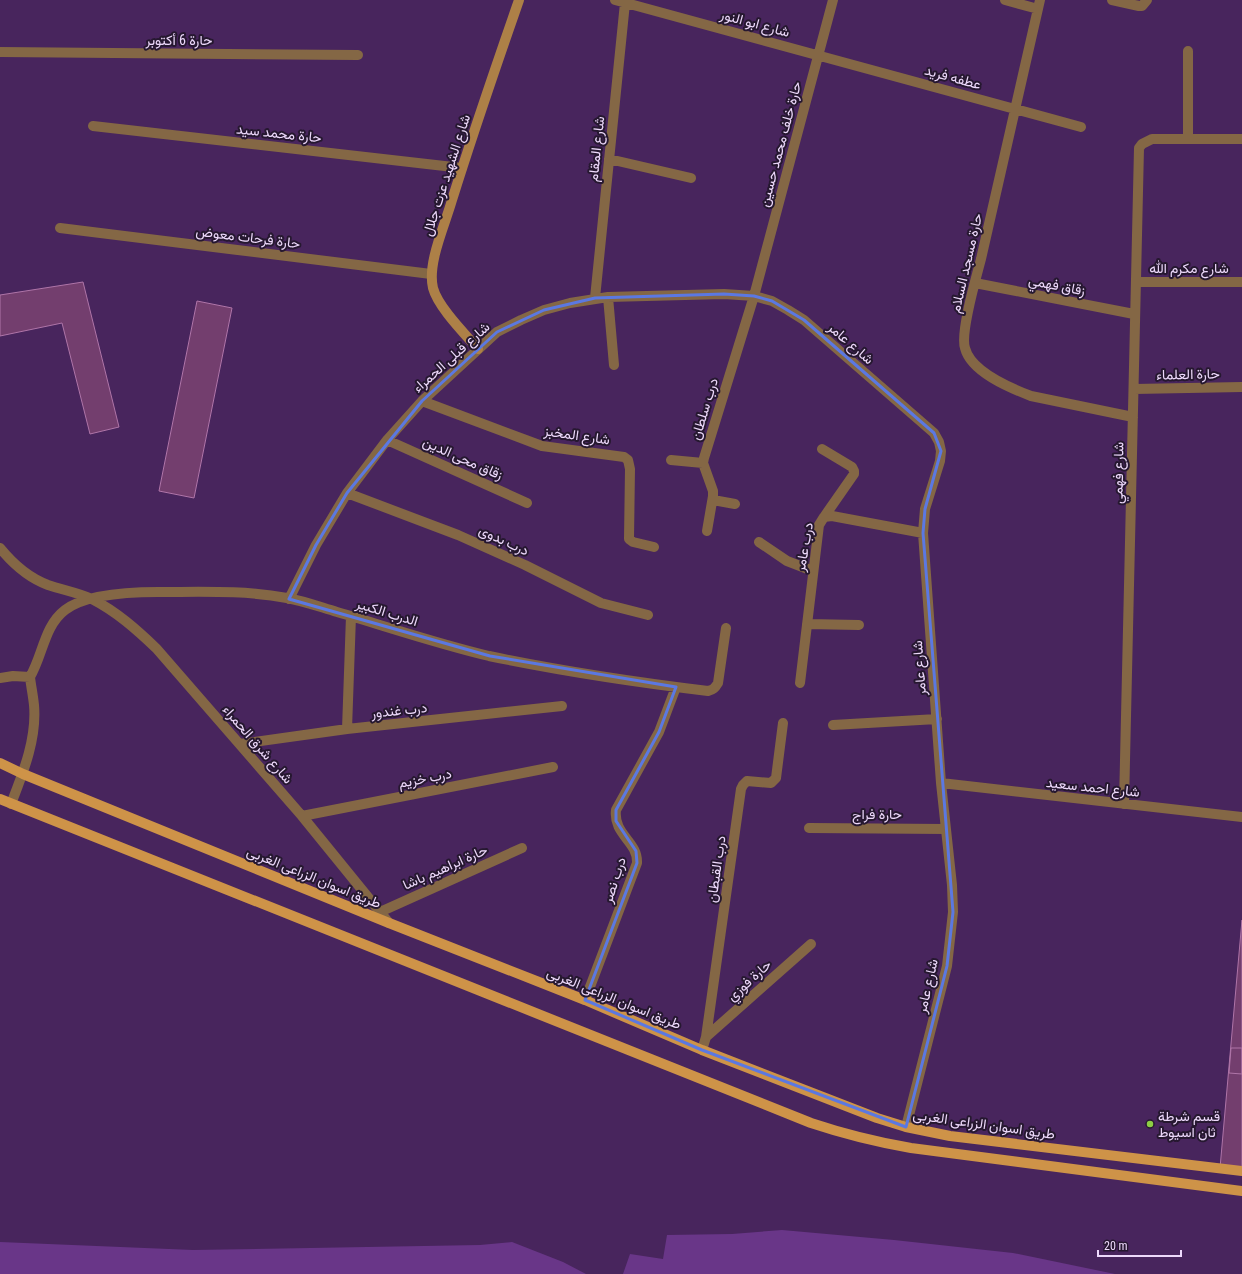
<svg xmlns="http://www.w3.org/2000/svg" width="1242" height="1274" viewBox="0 0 1242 1274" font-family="'Roboto Condensed',Vazirmatn,sans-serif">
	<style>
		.water { fill: #693688 }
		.building { fill: #733e6e; stroke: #af75a8 }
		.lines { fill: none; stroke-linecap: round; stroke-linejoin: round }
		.street { stroke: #846745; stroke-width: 10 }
		.secondary { stroke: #ad8047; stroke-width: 10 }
		.primary { stroke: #ce9348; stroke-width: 10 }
		.marked { fill: none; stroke: #5b78e2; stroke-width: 3; stroke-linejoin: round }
		.poi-dot { fill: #8dce44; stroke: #261830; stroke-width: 1.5 }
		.labels { text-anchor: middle; stroke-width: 4; stroke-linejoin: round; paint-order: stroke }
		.street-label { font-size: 14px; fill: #edd9fb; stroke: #261830 }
		.poi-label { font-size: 14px; fill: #edd9fb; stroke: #261830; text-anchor: start }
	</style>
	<rect width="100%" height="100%" fill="#48255d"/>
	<path class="water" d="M782 1230 894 1240 1013 1253 1115 1274H623L630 1254 663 1259 667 1235 732 1234Z
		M0 1242 193 1250 480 1245 512 1242 563 1262 586 1274H0Z"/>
	<path class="building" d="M83 282 119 427 90 434 62 323 0 336V295Z
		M197 301 232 308 194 498 159 491Z
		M1242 920V1171L1220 1168Z
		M1231 1048H1242V1074L1229 1073Z"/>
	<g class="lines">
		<path class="street" d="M615 0 1081 127
			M1005 0 1038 9
			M1040 0C1020 86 1001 173 981 259 976 278 960 333 965 348 971 372 1010 388 1031 396L1133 417
			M1112 0 1139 6H1142L1147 0
			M1188 51V139
			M0 52 358 55
			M93 126 462 168
			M609 159 691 178
			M60 228 431 274
			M1136 282H1242
			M975 283 1134 314
			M608 297 614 365
			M595 298 625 3
			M1134 389 1242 387
			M422 401 542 446 624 457 628 460 630 469 629 539 633 542 654 547
			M387 440 527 503
			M822 449 852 467 854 471V474L824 517
			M671 460 703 463
			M347 493 458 535 525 565 601 603 648 615
			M713 500 735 504
			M707 531 713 496V491L703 463 704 458 754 296 833 0
			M759 542 787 561 813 571
			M0 548C13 564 29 578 48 585 63 590 79 593 92 599 117 612 136 629 156 648L302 816 389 923
			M289 599 316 545 347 493 387 440 422 401 497 332 521 320 544 310 570 303 608 297 724 294 754 296 772 301 788 310 804 320 934 433 939 442 941 451 940 461 925 509 923 533 941 783 952 885 953 912 947 966 906 1127
			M807 624 859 625
			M30 677C43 655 44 626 65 610 86 594 133 592 158 592 202 592 244 590 287 598 304 601 320 607 337 612 388 627 438 644 489 656 561 671 634 682 708 691 713 690 715 688 718 683L726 628
			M0 678 13 676 30 677
			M800 683 819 525 824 517 832 516 923 533
			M833 725 937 719
			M347 729 351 616
			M240 744 347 729 562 706
			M941 783 1242 817
			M11 804C23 773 37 739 34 705 33 695 31 686 30 677
			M1124 804 1139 148 1142 144 1152 139H1242
			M302 816 553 767
			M809 828 946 829
			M380 912 522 848
			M585 1000 637 863C638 841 613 835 616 810L659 732 676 687
			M706 1037 811 944
			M702 1050 706 1037 741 789 743 785 747 781 771 783 776 778 783 723"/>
		<path class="secondary" d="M478 349C465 334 438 307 433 288 427 263 445 225 452 200 473 133 496 66 519 0"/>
		<path class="primary" d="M0 763 23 774 389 923 585 1000 702 1050 877 1118 906 1127 950 1136 1242 1171
			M0 799 811 1123C844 1134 876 1142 911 1148L1242 1191"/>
	</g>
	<path class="marked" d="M724 294 754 296 772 301 804 320 934 433 941 451 925 509 923 533 953 912 947 966 906 1127 702 1050 585 1000 637 863 636 851 616 821V810L659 732 676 687 490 656 289 599 316 545 347 493 422 401 497 332 544 310 595 298Z"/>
	<circle class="poi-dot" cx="1150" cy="1124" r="4"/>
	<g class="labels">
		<g class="street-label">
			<text transform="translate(755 23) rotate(15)" y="5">شارع ابو النور</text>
			<text x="179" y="45">حارة 6 أكتوبر</text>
			<text transform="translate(953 77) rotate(15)" y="5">عطفه فريد</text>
			<text transform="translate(279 133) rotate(6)" y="5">حارة محمد سيد</text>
			<text transform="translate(780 144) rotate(-75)" y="5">حارة خلف محمد حسين</text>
			<text transform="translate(596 149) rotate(-84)" y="5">شارع المقام</text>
			<text transform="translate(446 175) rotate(-72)" y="5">شارع الشهيد عزت جلال</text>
			<text transform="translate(248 237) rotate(7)" y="5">حارة فرحات معوض</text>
			<text transform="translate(966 263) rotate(-77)" y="5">حارة مسجد السلام</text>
			<text x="1189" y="273">شارع مكرم الله</text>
			<text transform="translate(1057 285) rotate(11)" y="5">زقاق فهمي</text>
			<text transform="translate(851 343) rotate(41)" y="5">شارع عامر</text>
			<text transform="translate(451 357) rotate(-42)" y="5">شارع قبلى الحمراء</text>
			<text transform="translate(1188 374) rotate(-1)" y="5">حارة العلماء</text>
			<text transform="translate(704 409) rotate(-73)" y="5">درب سلطان</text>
			<text transform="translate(577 435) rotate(8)" y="5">شارع المخبز</text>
			<text transform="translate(463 458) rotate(24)" y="5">زقاق محى الدين</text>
			<text transform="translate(1118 473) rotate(-89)" y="5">شارع فهمي</text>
			<text transform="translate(504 540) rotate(25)" y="5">درب بدوى</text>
			<text transform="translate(804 547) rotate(-80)" y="5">درب عامر</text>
			<text transform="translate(387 612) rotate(17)" y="5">الدرب الكبير</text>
			<text transform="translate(919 668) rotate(-94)" y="5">شارع عامر</text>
			<text transform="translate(399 710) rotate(-6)" y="5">درب غندور</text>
			<text transform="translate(258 744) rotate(49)" y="5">شارع شرق الحمراء</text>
			<text transform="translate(425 778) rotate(-11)" y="5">درب خزيم</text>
			<text transform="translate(1093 787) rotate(6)" y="5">شارع احمد سعيد</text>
			<text x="877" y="819">حارة فراج</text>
			<text transform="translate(445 867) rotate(-24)" y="5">حارة ابراهيم باشا</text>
			<text transform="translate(716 869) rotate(-82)" y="5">درب القبطان</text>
			<text transform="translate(314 877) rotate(22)" y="5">طريق اسوان الزراعى الغربى</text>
			<text transform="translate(614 880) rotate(-72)" y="5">درب نصر</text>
			<text transform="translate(749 980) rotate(-42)" y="5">حارة فوزي</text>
			<text transform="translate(927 986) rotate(-77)" y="5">شارع عامر</text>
			<text transform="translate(614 998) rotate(22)" y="5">طريق اسوان الزراعى الغربى</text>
			<text transform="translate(984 1124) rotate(8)" y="5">طريق اسوان الزراعى الغربى</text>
		</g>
		<g class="poi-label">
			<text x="1158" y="1121">قسم شرطة<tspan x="1158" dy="16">ثان اسيوط</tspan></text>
		</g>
	</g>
	<path d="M1098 1250v6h83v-6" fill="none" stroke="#edd9fb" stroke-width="2"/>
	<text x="1104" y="1250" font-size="12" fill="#edd9fb" stroke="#261830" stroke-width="3" paint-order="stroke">20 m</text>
</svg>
